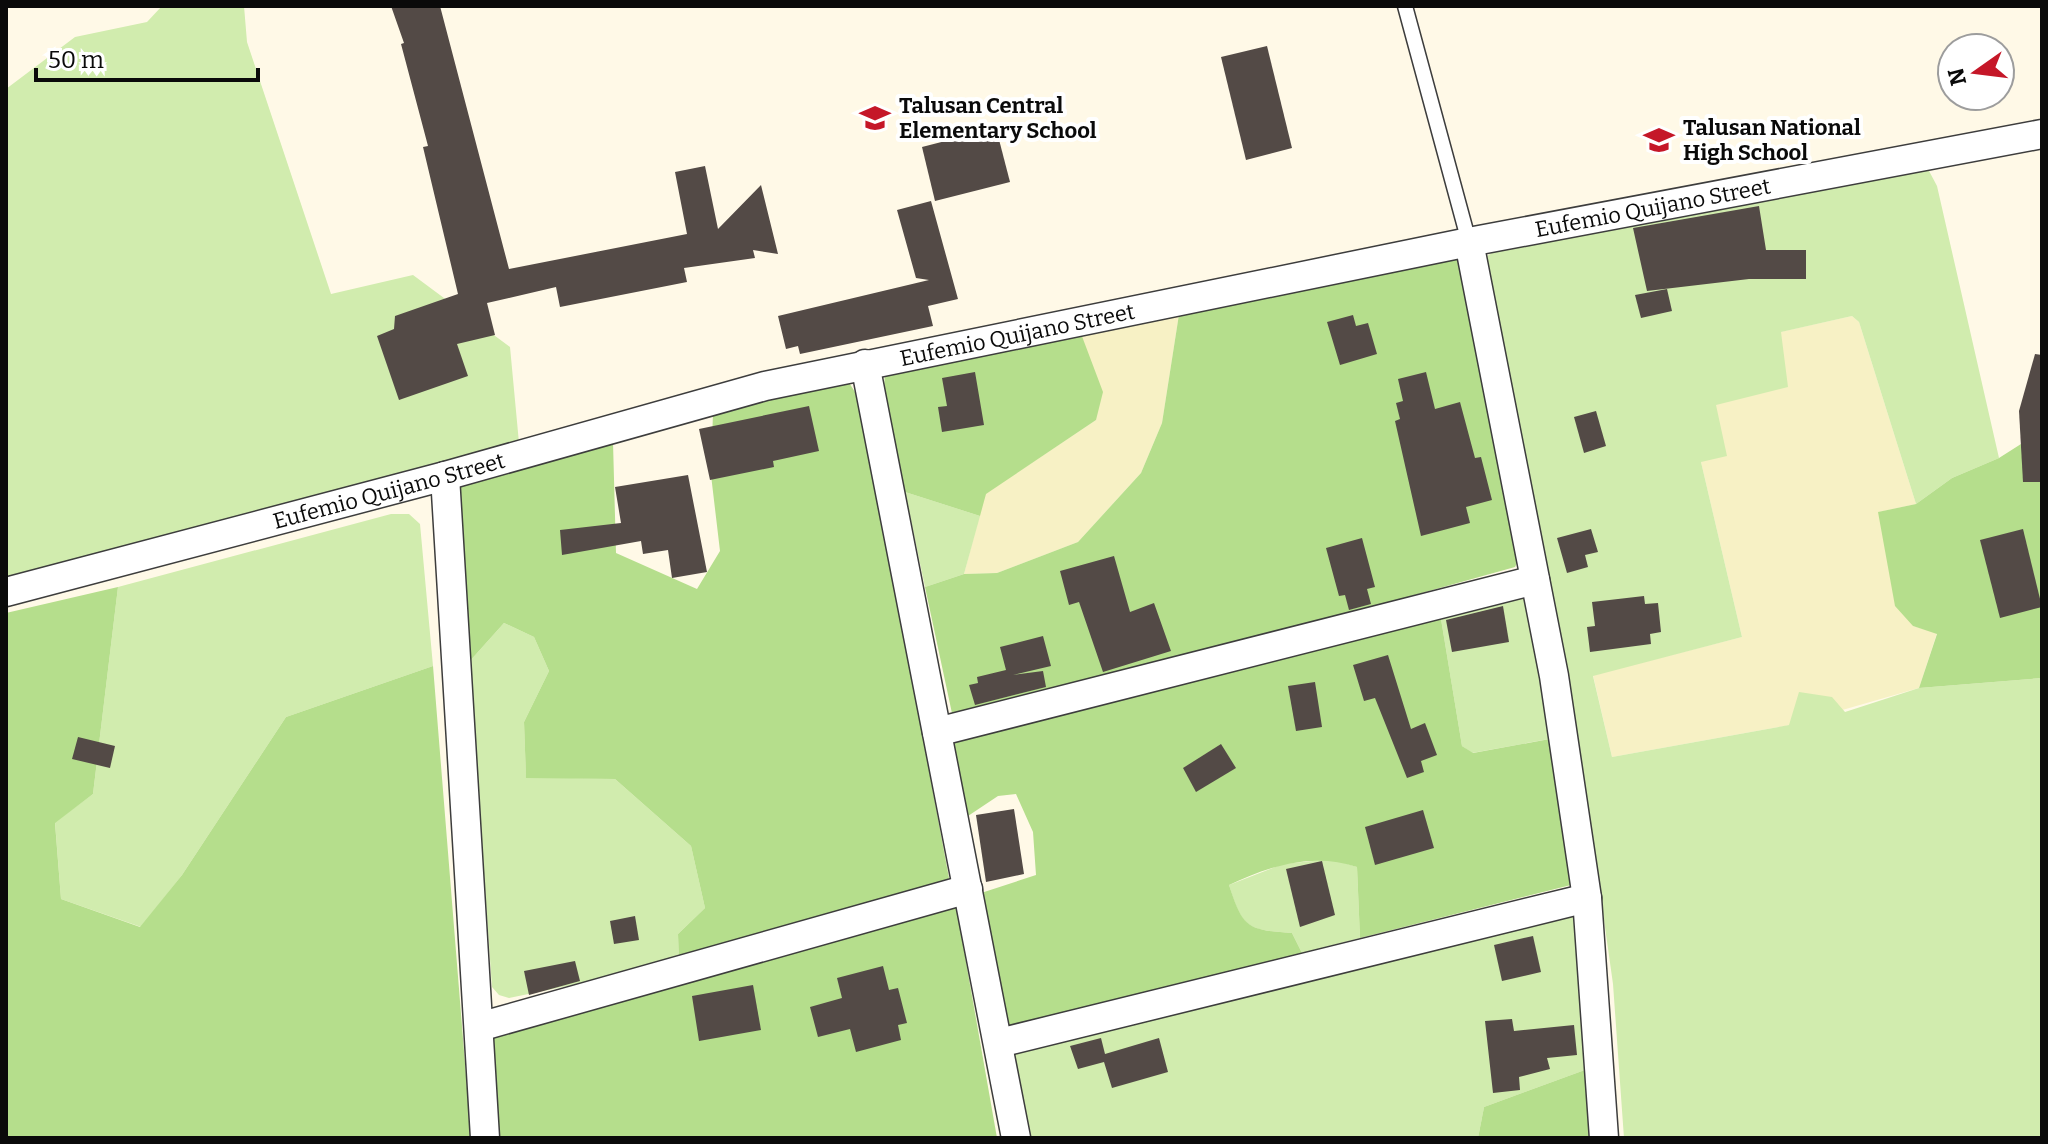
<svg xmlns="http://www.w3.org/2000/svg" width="2048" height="1144" viewBox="0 0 2048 1144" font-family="Bitter,serif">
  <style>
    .farmland { fill: #f7f1c5 }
    .green { fill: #d1ecae }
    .forest { fill: #b5de8c }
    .building { fill: #534a46 }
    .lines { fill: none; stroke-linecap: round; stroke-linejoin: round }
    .service-casing { stroke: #3d3d3d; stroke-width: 17 }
    .minor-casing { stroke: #3d3d3d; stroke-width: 31 }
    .service { stroke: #fff; stroke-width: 14 }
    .minor { stroke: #fff; stroke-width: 28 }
    .labels { text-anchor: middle; stroke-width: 8; stroke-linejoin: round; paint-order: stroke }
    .poi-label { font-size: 22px; font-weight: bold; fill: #0a0a0a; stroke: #fff; text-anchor: start }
    .street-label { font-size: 22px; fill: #0a0a0a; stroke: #fff }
  </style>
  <rect width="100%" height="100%" fill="#fff9e7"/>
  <g class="farmland">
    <polygon points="1180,308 1162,423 1141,473 1078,542 997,573 964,574 985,494 1096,420 1080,331"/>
    <polygon points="1852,316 1859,322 1916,504 1879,512 1913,626 1937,633 1919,688 1790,725 1612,757 1593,675 1742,637 1701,462 1715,405 1780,332"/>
  </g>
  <g class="green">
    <polygon points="162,6 244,6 247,42 331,294 413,275 510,347 519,443 6,577 6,89 75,37 147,22"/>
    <polygon points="1928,169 1937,186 1999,458 1952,478 1916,504 1859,322 1852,316 1781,332 1788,387 1716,405 1727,456 1701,462 1742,637 1593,676 1612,757 1789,725 1799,692 1832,697 1845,712 1919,688 2042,678 2042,1138 1624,1138 1613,984 1578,736 1487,256 1508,243"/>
    <polygon points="905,492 980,516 964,574 925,587"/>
    <polygon points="391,514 409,514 420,524 433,666 286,717 182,875 141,927 61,899 55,822 93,794 118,587"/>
    <polygon points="1530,597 1555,738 1472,753 1462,746 1440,613"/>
    <polygon points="504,623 534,637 549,671 524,722 526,777 615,779 691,846 705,908 678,934 679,963 509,998 499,995 492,987 469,662"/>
    <path d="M 1332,859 L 1357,867 L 1360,938 L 1302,953 L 1292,933 C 1247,930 1242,928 1229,885 L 1283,864 Z"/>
    <polygon points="1574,910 1593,1067 1484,1107 1478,1138 1028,1138 1010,1051"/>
  </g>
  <g class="forest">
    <polygon points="1457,250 1519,559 1515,567 958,722 953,718 925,587 964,574 997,573 1078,542 1141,473 1162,423 1180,308"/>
    <polygon points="1080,331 1103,392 1096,420 986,494 980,516 905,492 884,390 885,371"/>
    <polygon points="848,381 860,400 949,878 934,892 679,963 678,934 705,908 691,846 615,779 526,778 524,722 549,671 534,637 504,623 469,662 457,485 613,442 616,553 697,589 720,551 711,475 713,412"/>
    <polygon points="2021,444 2042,448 2042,678 1919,688 1937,634 1913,626 1895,606 1878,512 1916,504 1952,478 1999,458"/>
    <polygon points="118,587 93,794 55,823 61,899 140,927 182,875 286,717 433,666 471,1138 6,1138 6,613"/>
    <path d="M 1440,613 L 1462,746 L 1473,753 L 1555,738 L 1578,876 L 1571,885 L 1360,938 L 1357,867 C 1313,852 1269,866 1229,885 C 1243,928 1247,930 1292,933 L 1302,953 L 1008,1032 L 978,894 L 1036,875 L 1033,832 L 1016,794 L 998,796 L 962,820 L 952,747 L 960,737 Z"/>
    <polygon points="956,905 997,1138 498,1138 492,1036"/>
    <polygon points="1593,1067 1597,1138 1478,1138 1484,1107"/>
  </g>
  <g class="building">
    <polygon points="391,6 440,6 509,269 687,234 675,172 705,166 718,229 761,185 778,254 753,250 755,258 684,268 687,282 560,307 556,287 487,303 495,335 457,344 468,376 399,400 377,336 394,329 395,316 458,294 423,147 428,146 401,44 404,43"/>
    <polygon points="1267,46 1292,148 1246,160 1221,57"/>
    <polygon points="996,128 1010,182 935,201 922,147"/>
    <polygon points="931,201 958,299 928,306 933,326 800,354 798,346 786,349 778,316 929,280 916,278 897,210"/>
    <polygon points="1759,206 1766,250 1806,250 1806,279 1749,279 1647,291 1633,228"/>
    <polygon points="1667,289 1672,311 1641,318 1635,295"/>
    <polygon points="1353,315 1356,326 1368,323 1377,354 1340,365 1327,322"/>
    <polygon points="2035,354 2042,355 2042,482 2023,482 2019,411"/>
    <polygon points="975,372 984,425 942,432 938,407 947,406 942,378"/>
    <polygon points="1426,372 1435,409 1460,402 1475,458 1481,457 1492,500 1466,507 1470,523 1421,536 1395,421 1400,419 1396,403 1403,401 1398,379"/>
    <polygon points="809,406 819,451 773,461 774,467 710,480 699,429"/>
    <polygon points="1596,411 1606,446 1584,453 1574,417"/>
    <polygon points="688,475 707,572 672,578 668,550 643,554 641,541 562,555 560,530 621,523 615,487"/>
    <polygon points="1591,529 1598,552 1585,555 1588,567 1567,573 1557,538"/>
    <polygon points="2023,529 2042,607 2000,618 1980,540"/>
    <polygon points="1362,538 1375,587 1367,589 1371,604 1349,610 1345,595 1339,596 1326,548"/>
    <polygon points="1114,556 1130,612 1154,603 1171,651 1103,672 1079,602 1069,605 1060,571"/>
    <polygon points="1644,596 1645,604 1658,603 1661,632 1650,634 1651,644 1590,652 1587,627 1595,626 1592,602"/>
    <polygon points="1503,606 1509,642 1452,652 1446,620"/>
    <polygon points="1043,636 1051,666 1013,675 1043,671 1046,687 975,705 969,685 978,683 977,677 1006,670 1000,647"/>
    <polygon points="1388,655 1411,729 1425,723 1437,755 1421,761 1424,772 1407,778 1375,698 1364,701 1353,665"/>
    <polygon points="1315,682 1322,727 1296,731 1288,686"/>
    <polygon points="78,737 115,746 110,768 72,759"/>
    <polygon points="1221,744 1236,768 1196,792 1183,768"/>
    <polygon points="1014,809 1024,874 986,882 976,815"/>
    <polygon points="1423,810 1434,848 1375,865 1365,827"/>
    <polygon points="1322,861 1335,915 1300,927 1286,869"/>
    <polygon points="635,916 639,940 614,944 610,921"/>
    <polygon points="1533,936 1541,972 1502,981 1494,945"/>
    <polygon points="575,961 580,981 529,995 524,971"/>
    <polygon points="883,966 889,990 898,988 907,1023 898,1025 901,1040 856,1052 850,1029 818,1037 810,1007 842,998 837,978"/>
    <polygon points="753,985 761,1030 699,1041 692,996"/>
    <polygon points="1512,1019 1514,1031 1574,1025 1577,1055 1547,1058 1550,1069 1519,1077 1520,1090 1493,1093 1485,1021"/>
    <polygon points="1101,1038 1105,1054 1159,1038 1168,1072 1112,1088 1104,1062 1078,1069 1070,1046"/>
  </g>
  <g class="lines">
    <g class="service-casing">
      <polyline id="service" points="1405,6 1469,242"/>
    </g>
    <g class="minor-casing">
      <g id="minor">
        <polyline points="1469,242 1554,676 1587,898 1604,1138"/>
        <polyline points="865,364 1016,1138"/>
        <polyline points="445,476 485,1138"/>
        <path id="s1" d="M 6,592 L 445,476 L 765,386 L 1469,242 L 2042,134"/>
        <polyline points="937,732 1535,580"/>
        <polyline points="479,1027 968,889"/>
        <polyline points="999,1043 1587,898"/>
      </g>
    </g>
    <use href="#service" class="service"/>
    <use href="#minor" class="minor"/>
  </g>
  <defs>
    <g id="school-bare" transform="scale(2.4)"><path d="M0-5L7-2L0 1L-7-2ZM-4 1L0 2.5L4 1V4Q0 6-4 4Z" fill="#c51728" stroke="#fff" stroke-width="2.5" paint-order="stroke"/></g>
  </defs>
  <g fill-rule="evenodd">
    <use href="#school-bare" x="875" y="118"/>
    <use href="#school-bare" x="1659" y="140"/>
  </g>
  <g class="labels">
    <g class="poi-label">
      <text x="899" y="113">Talusan Central<tspan x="899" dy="25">Elementary School</tspan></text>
      <text x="1683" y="135">Talusan National<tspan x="1683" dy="25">High School</tspan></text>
    </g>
    <g class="street-label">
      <text dy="8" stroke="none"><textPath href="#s1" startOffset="1692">Eufemio Quijano Street</textPath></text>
      <text dy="8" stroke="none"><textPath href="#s1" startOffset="1044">Eufemio Quijano Street</textPath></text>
      <text dy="8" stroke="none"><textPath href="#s1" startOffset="396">Eufemio Quijano Street</textPath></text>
    </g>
  </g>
  <rect width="2048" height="1144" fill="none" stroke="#0a0a0a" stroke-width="16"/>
  <g transform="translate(1976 72) rotate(256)"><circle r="38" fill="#ffffff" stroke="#9d9d9d" stroke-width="2"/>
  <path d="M0-6L14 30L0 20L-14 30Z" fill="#c51728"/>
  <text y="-12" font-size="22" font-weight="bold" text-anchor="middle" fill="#0a0a0a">N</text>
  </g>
  <path d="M36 68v12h222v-12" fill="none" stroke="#0a0a0a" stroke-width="4"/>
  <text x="48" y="68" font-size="24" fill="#0a0a0a" stroke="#ffffff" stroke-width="6" paint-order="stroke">50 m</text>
</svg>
